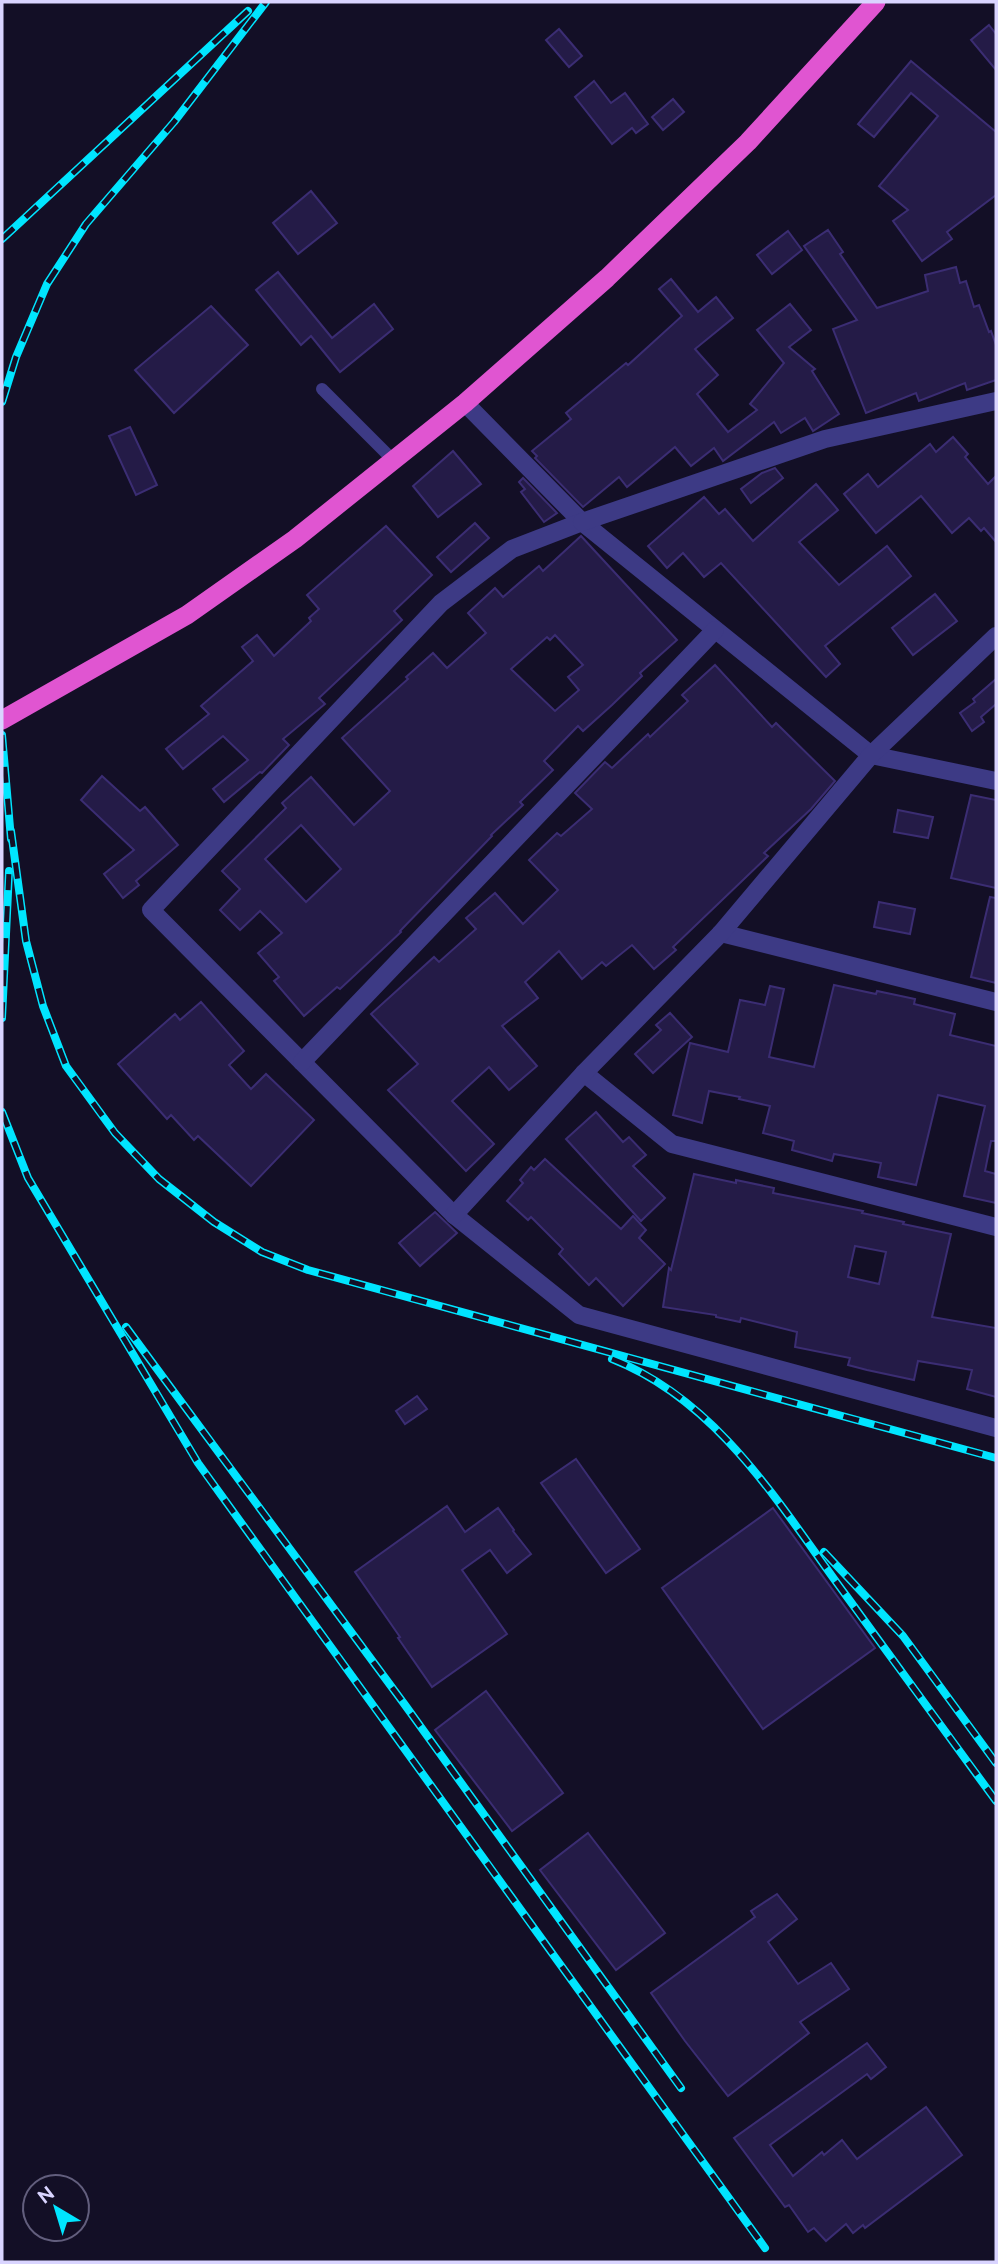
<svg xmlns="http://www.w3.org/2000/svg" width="998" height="2264" viewBox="0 0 998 2264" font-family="Raleway,sans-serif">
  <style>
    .building { fill: #241b47; stroke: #3b2d73; stroke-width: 2; fill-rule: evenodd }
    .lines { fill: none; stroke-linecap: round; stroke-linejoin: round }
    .service { stroke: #3d3a85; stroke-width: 12 }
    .minor { stroke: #3d3a85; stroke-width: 18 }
    .tertiary { stroke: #3d3a85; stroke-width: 18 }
    .trunk { stroke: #e055d1; stroke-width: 19 }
    .rail-casing { stroke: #00e5ff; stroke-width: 8 }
    .rail { stroke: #130f26; stroke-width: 5; stroke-dasharray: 16; stroke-linecap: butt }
  </style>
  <rect width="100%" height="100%" fill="#130f26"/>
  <g class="building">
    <polygon points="989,25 996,34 996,70 971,40"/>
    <polygon points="559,29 582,56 569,67 546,40"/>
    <polygon points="911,61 996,132 996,195 947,232 952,239 922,261 893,221 908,210 879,186 938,116 911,93 874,137 858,124"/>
    <polygon points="594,81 611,103 625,93 648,124 636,133 632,128 612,144 575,97"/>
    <polygon points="673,99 684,112 663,130 652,117"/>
    <polygon points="311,191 337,223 298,254 273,223"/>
    <polygon points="828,230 843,252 840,254 877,308 928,291 925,275 956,267 960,283 966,281 974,307 979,305 989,332 991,331 996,345 996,380 967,390 965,383 919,401 916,393 866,413 833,329 857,320 804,246"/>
    <polygon points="788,231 802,250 772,274 757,255"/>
    <polygon points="278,272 332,338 374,304 393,329 340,372 311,336 301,345 256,290"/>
    <polygon points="671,279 698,312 716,297 733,318 695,349 718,375 697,394 728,432 757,410 750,404 784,363 757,330 790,304 811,330 789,347 815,369 812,371 839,414 813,431 805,418 781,433 774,422 723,461 714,448 691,466 675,447 627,487 619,477 583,507 535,458 537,456 532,451 571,419 566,413 626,363 628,365 682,316 659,289"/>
    <polygon points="211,306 248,345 174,413 135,370"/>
    <polygon points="130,427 157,485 136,495 109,436"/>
    <polygon points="953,437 968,454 965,457 988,484 996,476 996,542 984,528 981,531 969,518 952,533 921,496 876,533 844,494 868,474 878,487 930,444 936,452"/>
    <polygon points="453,451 481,484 438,517 413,486"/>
    <polygon points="775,468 783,478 751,503 741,489 762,473"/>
    <polygon points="523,478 557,513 544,522 521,492 525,489 519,482"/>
    <polygon points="816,484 838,510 799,542 839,585 887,546 911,576 825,646 840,664 826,677 721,563 704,577 683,553 667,568 648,546 704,497 719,514 725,509 753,541"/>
    <polygon points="475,523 489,538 451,572 437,557"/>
    <polygon points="386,526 432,575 394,611 402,620 319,698 325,704 283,739 289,745 262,773 260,772 224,802 213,789 248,760 223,736 183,769 166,749 209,714 201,706 253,661 242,647 257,635 274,656 311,621 309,618 319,609 307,595"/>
    <path d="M 581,536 L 677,640 L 640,673 L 642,676 L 612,705 L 583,731 L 578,726 L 544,761 L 553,770 L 520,802 L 523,805 L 491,835 L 492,836 L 400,931 L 401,932 L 340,989 L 337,987 L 304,1016 L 274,981 L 279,977 L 258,953 L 282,933 L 260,911 L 240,930 L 220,910 L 240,889 L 222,871 L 286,808 L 282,803 L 311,777 L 354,825 L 390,791 L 342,738 L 408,679 L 406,677 L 433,653 L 447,668 L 486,633 L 468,613 L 495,588 L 503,597 L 539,566 L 543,571 ZM 555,635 L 583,665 L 568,677 L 579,690 L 555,711 L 511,669 L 547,637 L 550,640 ZM 301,825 L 341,869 L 306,902 L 265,859 Z"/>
    <polygon points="935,594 957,621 913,655 892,628"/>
    <polygon points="715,665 772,727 776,723 835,781 811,809 764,853 768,856 673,947 676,950 654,969 632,945 606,966 602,962 582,979 559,951 525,982 538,998 502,1026 537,1066 509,1090 489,1067 452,1101 494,1144 466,1171 388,1090 418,1064 371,1014 434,957 439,962 476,929 466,918 495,893 523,924 558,890 529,860 557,833 561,836 592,809 575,793 605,762 612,768 648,734 650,737 688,701 682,695"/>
    <polygon points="996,679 996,704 981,717 984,722 972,731 960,713 975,702 973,699"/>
    <polygon points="102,776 140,811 145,807 178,845 136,881 139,885 123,898 104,874 134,850 81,800"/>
    <polygon points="971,795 996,800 996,888 951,878"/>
    <polygon points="898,810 933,817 928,838 894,832"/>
    <polygon points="990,897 996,898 996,983 971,977"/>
    <polygon points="879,902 915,909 910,934 874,927"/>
    <polygon points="834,985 876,994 877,991 915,999 914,1004 955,1014 950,1035 996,1046 996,1141 991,1141 985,1171 996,1174 996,1203 964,1196 985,1106 938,1095 916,1185 878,1177 881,1163 834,1154 832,1161 792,1150 794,1141 763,1133 770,1106 739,1099 740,1097 709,1091 702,1123 673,1115 690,1043 728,1052 740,1000 765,1005 770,986 784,989 769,1057 814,1067"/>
    <polygon points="201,1002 244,1051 229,1065 251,1089 266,1074 314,1120 251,1186 198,1136 194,1140 171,1115 167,1119 118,1064 175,1014 180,1020"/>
    <polygon points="670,1013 692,1037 653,1073 635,1054 661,1030 656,1025"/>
    <polygon points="596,1112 623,1142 629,1137 646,1155 633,1166 665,1198 641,1221 566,1139"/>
    <polygon points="545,1159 621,1229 633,1216 646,1230 639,1238 665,1264 623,1306 596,1278 589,1285 559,1254 563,1249 531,1217 528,1220 507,1201 523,1183 520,1180 531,1167 534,1170"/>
    <path d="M 694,1174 L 736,1183 L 736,1180 L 774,1188 L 773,1193 L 863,1211 L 862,1213 L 904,1222 L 903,1224 L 951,1234 L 932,1317 L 996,1328 L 996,1397 L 967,1389 L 972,1370 L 918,1361 L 914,1380 L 867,1370 L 848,1365 L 850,1358 L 795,1347 L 797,1332 L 741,1318 L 740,1322 L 716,1317 L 716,1315 L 663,1307 L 669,1268 L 671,1270 ZM 855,1246 L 886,1252 L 879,1284 L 848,1277 Z"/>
    <polygon points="435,1212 457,1233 420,1266 399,1243"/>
    <polygon points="417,1396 427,1409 405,1424 396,1411"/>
    <polygon points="576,1459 640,1549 606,1573 541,1483"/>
    <polygon points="447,1506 465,1532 498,1508 514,1530 513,1531 531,1554 507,1573 490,1550 462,1570 507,1634 432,1687 398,1638 400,1637 355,1572"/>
    <polygon points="773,1508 875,1648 763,1729 662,1588"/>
    <polygon points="486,1691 563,1793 512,1831 435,1730"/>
    <polygon points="588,1833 665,1933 616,1970 540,1870"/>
    <polygon points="777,1894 797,1919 768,1942 798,1984 831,1963 849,1989 800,2022 809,2033 728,2096 685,2041 651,1993 755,1917 751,1911"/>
    <polygon points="867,2043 886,2067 871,2079 867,2074 770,2145 793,2176 822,2152 824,2155 842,2140 857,2159 926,2107 962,2155 865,2228 863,2225 853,2233 846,2224 826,2241 814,2228 808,2232 789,2205 785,2207 734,2138"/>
  </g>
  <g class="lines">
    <polyline class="service" points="322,389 393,460"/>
    <g class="minor">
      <polyline points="465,403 582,522 871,755 996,781"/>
      <polyline points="582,522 512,549 441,603 151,910 454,1215 579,1315 996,1428"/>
      <polyline points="721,933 996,1002"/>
      <polyline points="302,1062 715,630"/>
      <polyline points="584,1073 672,1144 996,1227"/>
      <polyline points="454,1215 584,1073 721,933 871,755 996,636"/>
    </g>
    <polyline class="tertiary" points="582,522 825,439 996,401"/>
    <polyline class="trunk" points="2,720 187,615 295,539 465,403 607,278 748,142 876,2"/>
    <g class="rail-casing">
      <g id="rail">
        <polyline points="2,239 248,11"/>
        <polyline points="2,402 16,357 47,284 86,224 174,122 266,2"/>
        <polyline points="2,735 11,839"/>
        <polyline points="11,831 26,941 43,1006 66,1066 115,1133 159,1179 214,1222 262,1252 308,1270 996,1458"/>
        <polyline points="2,1018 9,871"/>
        <polyline points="2,1112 28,1178 198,1463 765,2248"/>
        <polyline points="126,1327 405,1705 681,2088"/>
        <path d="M 612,1359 C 719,1401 780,1506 845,1594 C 895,1663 946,1732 996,1801"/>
        <polyline points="824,1552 903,1636 996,1763"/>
      </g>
    </g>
    <use href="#rail" class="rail"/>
  </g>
  <rect width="998" height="2264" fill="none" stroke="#d9d4ff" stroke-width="7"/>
  <g transform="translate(56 2208) rotate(322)"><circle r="33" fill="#130f26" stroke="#625e7d" stroke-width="2"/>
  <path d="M0-5L12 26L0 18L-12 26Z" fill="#00e5ff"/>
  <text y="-10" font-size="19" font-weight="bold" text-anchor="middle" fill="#d9d4ff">N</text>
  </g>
</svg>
